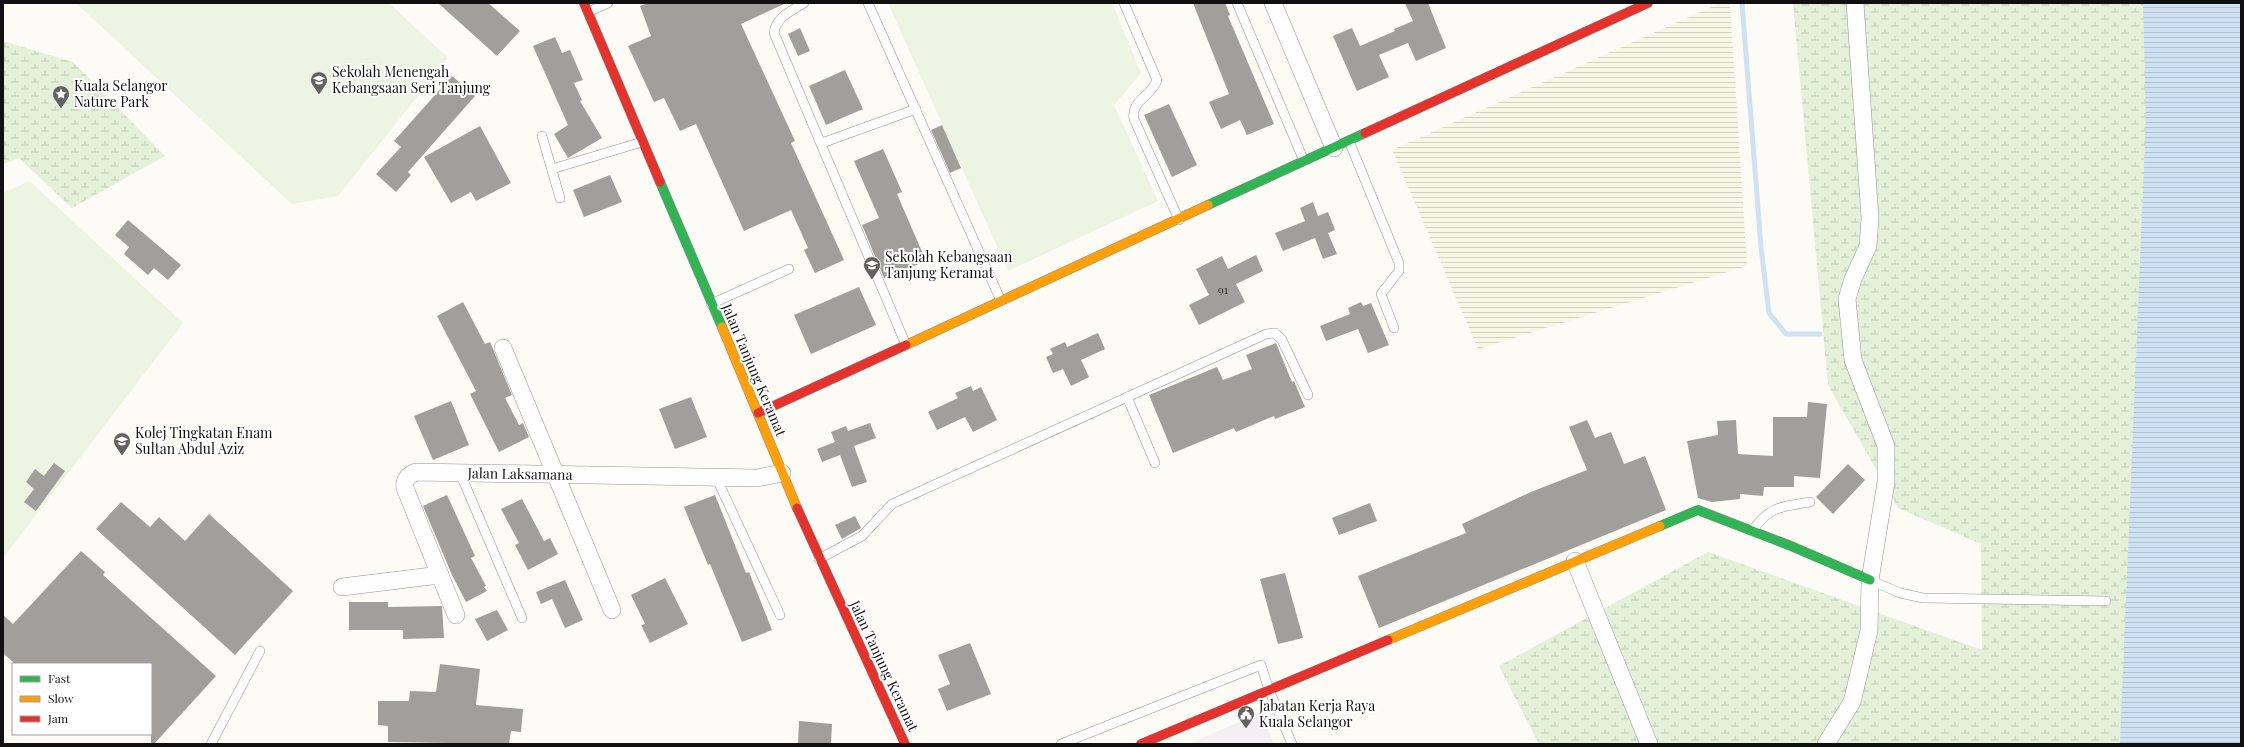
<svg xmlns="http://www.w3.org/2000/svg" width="2244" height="747" viewBox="0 0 2244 747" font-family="'Playfair Display',serif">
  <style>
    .industrial { fill: #f4eff2 }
    .farmland { fill: url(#farmland-rules) }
    .wetland { fill: url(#wetland-marsh) }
    .pitch { fill: #edf4e1 }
    .water { fill: url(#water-rules) }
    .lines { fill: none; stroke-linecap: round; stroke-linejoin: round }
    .stream { stroke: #cfe2f3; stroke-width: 5 }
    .building { fill: #a09f9b }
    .lane-casing { stroke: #969694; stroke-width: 10 }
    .street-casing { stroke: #969694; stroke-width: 18 }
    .fast-casing { stroke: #8d8c8a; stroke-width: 10 }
    .slow-casing { stroke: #8d8c8a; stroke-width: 10 }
    .jam-casing { stroke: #8d8c8a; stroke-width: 10 }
    .lane { stroke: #fffefe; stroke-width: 9 }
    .street { stroke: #fffefe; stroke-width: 17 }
    .fast { stroke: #30b455; stroke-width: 9 }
    .slow { stroke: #ff9f0a; stroke-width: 9 }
    .jam { stroke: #e5322d; stroke-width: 9 }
    .labels { text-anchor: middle; stroke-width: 4; stroke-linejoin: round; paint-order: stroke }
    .number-label { font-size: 12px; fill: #343433 }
    .poi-label { font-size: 14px; fill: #101010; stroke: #fff; text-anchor: start }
    .street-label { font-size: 14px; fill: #101010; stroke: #fff }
  </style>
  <defs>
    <pattern id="farmland-rules" width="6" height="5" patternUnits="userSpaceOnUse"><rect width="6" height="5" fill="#f6f7e4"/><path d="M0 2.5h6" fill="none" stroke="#d2d3c3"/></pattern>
    <pattern id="wetland-marsh" width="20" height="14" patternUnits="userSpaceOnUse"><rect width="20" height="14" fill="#e4f0d8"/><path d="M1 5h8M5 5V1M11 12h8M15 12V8" fill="none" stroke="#c3cdb8"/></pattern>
    <pattern id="water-rules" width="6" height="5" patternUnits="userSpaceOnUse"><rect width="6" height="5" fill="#cfe2f3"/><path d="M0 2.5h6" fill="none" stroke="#b1c1cf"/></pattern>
  </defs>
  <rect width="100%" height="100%" fill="#fcfbf6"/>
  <polygon class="industrial" points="1260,713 1274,744 1189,744"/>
  <polygon class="farmland" points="1720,3 1730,3 1747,266 1478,349 1392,150"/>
  <g class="wetland">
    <polygon points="1793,3 2155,3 2151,744 1539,744 1499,666 1708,552 1982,650 1981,544 1898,508 1828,385"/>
    <polygon points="3,41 73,62 165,156 72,208 19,158 3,164"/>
  </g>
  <g class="pitch">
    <polygon points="76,3 389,3 448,58 338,196 292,204"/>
    <polygon points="888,3 1112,3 1141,73 1114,105 1158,201 1008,271"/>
    <polygon points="29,181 183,323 3,558 3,193"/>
  </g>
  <polygon class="water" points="2143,3 2241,3 2241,744 2120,744 2146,117"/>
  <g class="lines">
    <polyline class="stream" points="1742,3 1761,247 1769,313 1786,334 1820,334"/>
  </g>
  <g class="building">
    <polygon points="438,3 488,3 520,31 497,56"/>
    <polygon points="648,3 786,3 741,24 795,141 791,143 844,260 815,273 804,250 808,248 791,210 744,231 696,124 680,131 664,98 654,102 628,46 651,36 640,6"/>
    <polygon points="1193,3 1225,3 1230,15 1228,16 1274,124 1247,135 1240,120 1221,129 1209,102 1229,94"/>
    <polygon points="1405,3 1428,3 1446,48 1416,61 1408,43 1379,55 1389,77 1357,91 1333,36 1352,28 1360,46 1395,31 1394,29 1413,21"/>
    <polygon points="800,28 810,51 798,56 788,34"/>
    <polygon points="555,37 562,53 570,50 583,80 574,83 582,100 580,101 602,138 568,158 554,134 568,125 533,46"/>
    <polygon points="845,70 863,109 826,125 809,86"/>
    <polygon points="452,76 475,96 408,172 411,175 396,192 376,174 401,147 394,141"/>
    <polygon points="1169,104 1197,165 1172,177 1144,115"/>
    <polygon points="942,125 961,168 950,173 931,130"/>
    <polygon points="480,126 511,183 476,201 471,192 451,203 424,157"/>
    <polygon points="883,149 902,192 897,194 926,261 884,278 862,225 879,218 854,161"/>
    <polygon points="610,175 622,202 584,217 573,190"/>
    <polygon points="1313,202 1318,216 1328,212 1335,230 1328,233 1337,254 1323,259 1315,238 1283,251 1275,233 1305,221 1300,208"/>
    <polygon points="128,220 181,265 168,280 154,268 148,275 124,254 129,247 115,235"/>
    <polygon points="1256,255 1263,271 1236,284 1245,302 1199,325 1189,305 1209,295 1196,269 1222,256 1228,269"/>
    <polygon points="859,287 876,325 811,354 794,315"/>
    <polygon points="463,302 485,344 490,342 493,349 512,395 505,398 519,425 523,423 529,437 499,452 470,394 476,391 437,316"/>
    <polygon points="1361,302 1363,306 1371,303 1389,345 1368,353 1358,329 1326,341 1320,326 1350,314 1348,308"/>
    <polygon points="1098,333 1105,349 1081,360 1089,377 1071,386 1063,369 1053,373 1046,357 1053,354 1050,349 1065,342 1067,347"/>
    <polygon points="1276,343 1292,382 1294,381 1305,407 1275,419 1274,416 1236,432 1234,428 1173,453 1149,395 1217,367 1223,380 1252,369 1246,355"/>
    <polygon points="971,386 973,391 981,387 997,420 973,432 965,417 937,430 928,412 958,398 955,393"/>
    <polygon points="691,397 707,437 675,449 659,409"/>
    <polygon points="451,401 469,445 433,460 414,416"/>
    <polygon points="1808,402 1827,404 1820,478 1794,476 1794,487 1764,487 1763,496 1740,494 1740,499 1712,502 1698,498 1687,441 1718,435 1717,421 1736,420 1738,454 1773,456 1773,417 1807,417"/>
    <polygon points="1587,420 1595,438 1611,432 1624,464 1645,456 1666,510 1379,628 1358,576 1466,533 1462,524 1531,492 1587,470 1569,427"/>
    <polygon points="870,423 876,438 854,446 867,482 852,487 840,455 822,462 817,449 835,442 831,432 846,426 848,431"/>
    <polygon points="54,463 65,471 36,511 24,502 34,489 26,482 35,469 44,476"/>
    <polygon points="1848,464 1865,480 1833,514 1816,497"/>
    <polygon points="447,495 475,556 471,558 486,586 484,587 487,591 466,602 452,575 423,506"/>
    <polygon points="715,495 746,573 749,572 772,630 742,642 710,564 708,565 684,507"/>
    <polygon points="522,499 544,541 550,538 558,554 528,570 515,545 519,543 501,509"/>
    <polygon points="121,502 150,527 159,517 185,541 209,514 293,591 235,655 96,529"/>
    <polygon points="1370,503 1377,521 1339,535 1332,518"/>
    <polygon points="855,516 861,528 842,539 835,525"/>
    <polygon points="81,551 105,572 103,575 216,676 154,744 151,744 151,664 15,664 3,653 3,615 13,624"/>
    <polygon points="1285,573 1303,638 1278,644 1260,579"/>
    <polygon points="665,578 688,624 650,643 641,625 645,624 631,595"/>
    <polygon points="565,580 583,620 565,628 552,599 541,604 536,592"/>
    <polygon points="349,602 388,602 388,607 442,606 444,638 403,639 403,630 349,630"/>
    <polygon points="497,610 508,630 487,641 475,619"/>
    <polygon points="970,643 991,694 947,711 938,689 950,684 938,655"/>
    <polygon points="440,664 480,669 476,705 523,709 521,732 511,731 509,744 388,742 388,726 378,725 378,701 409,701 410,691 436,692"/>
    <polygon points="799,721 832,724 831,744 798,744"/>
  </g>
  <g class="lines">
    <g class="lane-casing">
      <g id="lane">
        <path d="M 804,3 C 791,11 776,17 774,33 L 906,345"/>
        <polyline points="868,3 1001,301"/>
        <path d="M 1124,3 L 1157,80 C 1153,95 1130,101 1134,119 L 1179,220"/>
        <polyline points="1237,3 1304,161"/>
        <polyline points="588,12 608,3"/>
        <polyline points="542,136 560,198"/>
        <polyline points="1349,141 1399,263 1399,271 1381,294 1394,328"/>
        <polyline points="822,143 916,109"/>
        <polyline points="552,169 642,142"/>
        <polyline points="711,304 789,269"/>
        <polyline points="1127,397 1155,463"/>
        <polyline points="460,473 522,618"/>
        <polyline points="716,477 780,615"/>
        <path d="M 1752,531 C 1771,505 1781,507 1810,502"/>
        <polyline points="819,559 862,536 892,504 1266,334 1275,333 1282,340 1308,395"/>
        <polyline points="1870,580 1900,593 1923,598 2106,601"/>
        <polyline points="211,744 260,651"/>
        <polyline points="1061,744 1261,665 1269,690 1292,744"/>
      </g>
    </g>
    <g class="street-casing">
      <g id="street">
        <polyline points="1273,3 1334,148"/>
        <polyline points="503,348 612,610"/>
        <polyline points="1575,561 1649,744"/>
        <polyline points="342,587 440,575"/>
        <path d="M 456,615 L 405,488 C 404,480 408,475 416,472 L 757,478 L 782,473"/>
        <polyline points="1826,744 1852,702 1869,631 1870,580 1886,482 1886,446 1853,360 1847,299 1853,279 1868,246 1870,218 1855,3"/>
      </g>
    </g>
    <g class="fast-casing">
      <g id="fast">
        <polyline points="660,182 722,327"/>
        <polyline points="1208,205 1365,133"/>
        <polyline points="1660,526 1698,510 1791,546 1870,580"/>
      </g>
    </g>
    <g class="slow-casing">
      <g id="slow">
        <polyline points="722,327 797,508"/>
        <polyline points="906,345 1208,205"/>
        <polyline points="1388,640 1660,526"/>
      </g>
    </g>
    <g class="jam-casing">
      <g id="jam">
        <polyline points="584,3 660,182"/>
        <polyline points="1365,133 1648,3"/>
        <polyline points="758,413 906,345"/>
        <polyline points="797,508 905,744"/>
        <polyline points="1141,744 1388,640"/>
      </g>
    </g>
    <use href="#lane" class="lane"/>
    <use href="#street" class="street"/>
    <use href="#fast" class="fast"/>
    <use href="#slow" class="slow"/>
    <use href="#jam" class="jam"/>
  </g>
  <defs>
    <g id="school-pin" transform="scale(0.9)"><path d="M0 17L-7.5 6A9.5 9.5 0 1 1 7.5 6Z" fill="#636260" stroke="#fff"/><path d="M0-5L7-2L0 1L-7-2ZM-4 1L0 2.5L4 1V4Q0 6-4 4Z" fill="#fff"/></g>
    <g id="sight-pin" transform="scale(0.9)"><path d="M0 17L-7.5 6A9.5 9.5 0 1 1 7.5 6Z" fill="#636260" stroke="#fff"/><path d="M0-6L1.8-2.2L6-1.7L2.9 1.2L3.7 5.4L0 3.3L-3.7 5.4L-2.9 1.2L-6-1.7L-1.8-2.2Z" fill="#fff"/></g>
    <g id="civic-pin" transform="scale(0.9)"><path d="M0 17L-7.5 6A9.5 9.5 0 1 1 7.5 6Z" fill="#636260" stroke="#fff"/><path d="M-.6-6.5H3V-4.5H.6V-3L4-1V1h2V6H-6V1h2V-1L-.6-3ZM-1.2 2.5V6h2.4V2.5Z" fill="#fff"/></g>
  </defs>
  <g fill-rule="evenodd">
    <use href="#school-pin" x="319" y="80"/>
    <use href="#sight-pin" x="61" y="94"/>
    <use href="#school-pin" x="872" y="265"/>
    <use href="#school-pin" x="122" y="441"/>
    <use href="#civic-pin" x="1246" y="714"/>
  </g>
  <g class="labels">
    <g class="number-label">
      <text x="1223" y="294">91</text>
    </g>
    <g class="poi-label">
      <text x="332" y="77">Sekolah Menengah<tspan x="332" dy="16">Kebangsaan Seri Tanjung</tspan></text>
      <text x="74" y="91">Kuala Selangor<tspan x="74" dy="16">Nature Park</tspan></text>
      <text x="885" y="262">Sekolah Kebangsaan<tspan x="885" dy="16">Tanjung Keramat</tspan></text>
      <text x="135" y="438">Kolej Tingkatan Enam<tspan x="135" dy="16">Sultan Abdul Aziz</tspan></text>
      <text x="1259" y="711">Jabatan Kerja Raya<tspan x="1259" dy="16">Kuala Selangor</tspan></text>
    </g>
    <g class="street-label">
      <text transform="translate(754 370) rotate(67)" y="5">Jalan Tanjung Keramat</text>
      <text transform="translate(520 474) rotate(1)" y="5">Jalan Laksamana</text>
      <text transform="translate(884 666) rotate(65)" y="5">Jalan Tanjung Keramat</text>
    </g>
  </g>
  <rect width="2244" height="747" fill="none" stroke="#101010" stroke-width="8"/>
  <rect x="12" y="663" width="140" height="72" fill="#ffffff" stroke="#9f9f9f"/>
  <rect x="20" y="676" width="20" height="6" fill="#30b455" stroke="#9f9f9f"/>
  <text x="48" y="683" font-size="12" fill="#101010">Fast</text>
  <rect x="20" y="696" width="20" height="6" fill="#ff9f0a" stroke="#9f9f9f"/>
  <text x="48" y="703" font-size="12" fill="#101010">Slow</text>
  <rect x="20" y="716" width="20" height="6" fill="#e5322d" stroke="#9f9f9f"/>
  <text x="48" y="723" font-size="12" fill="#101010">Jam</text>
</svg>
